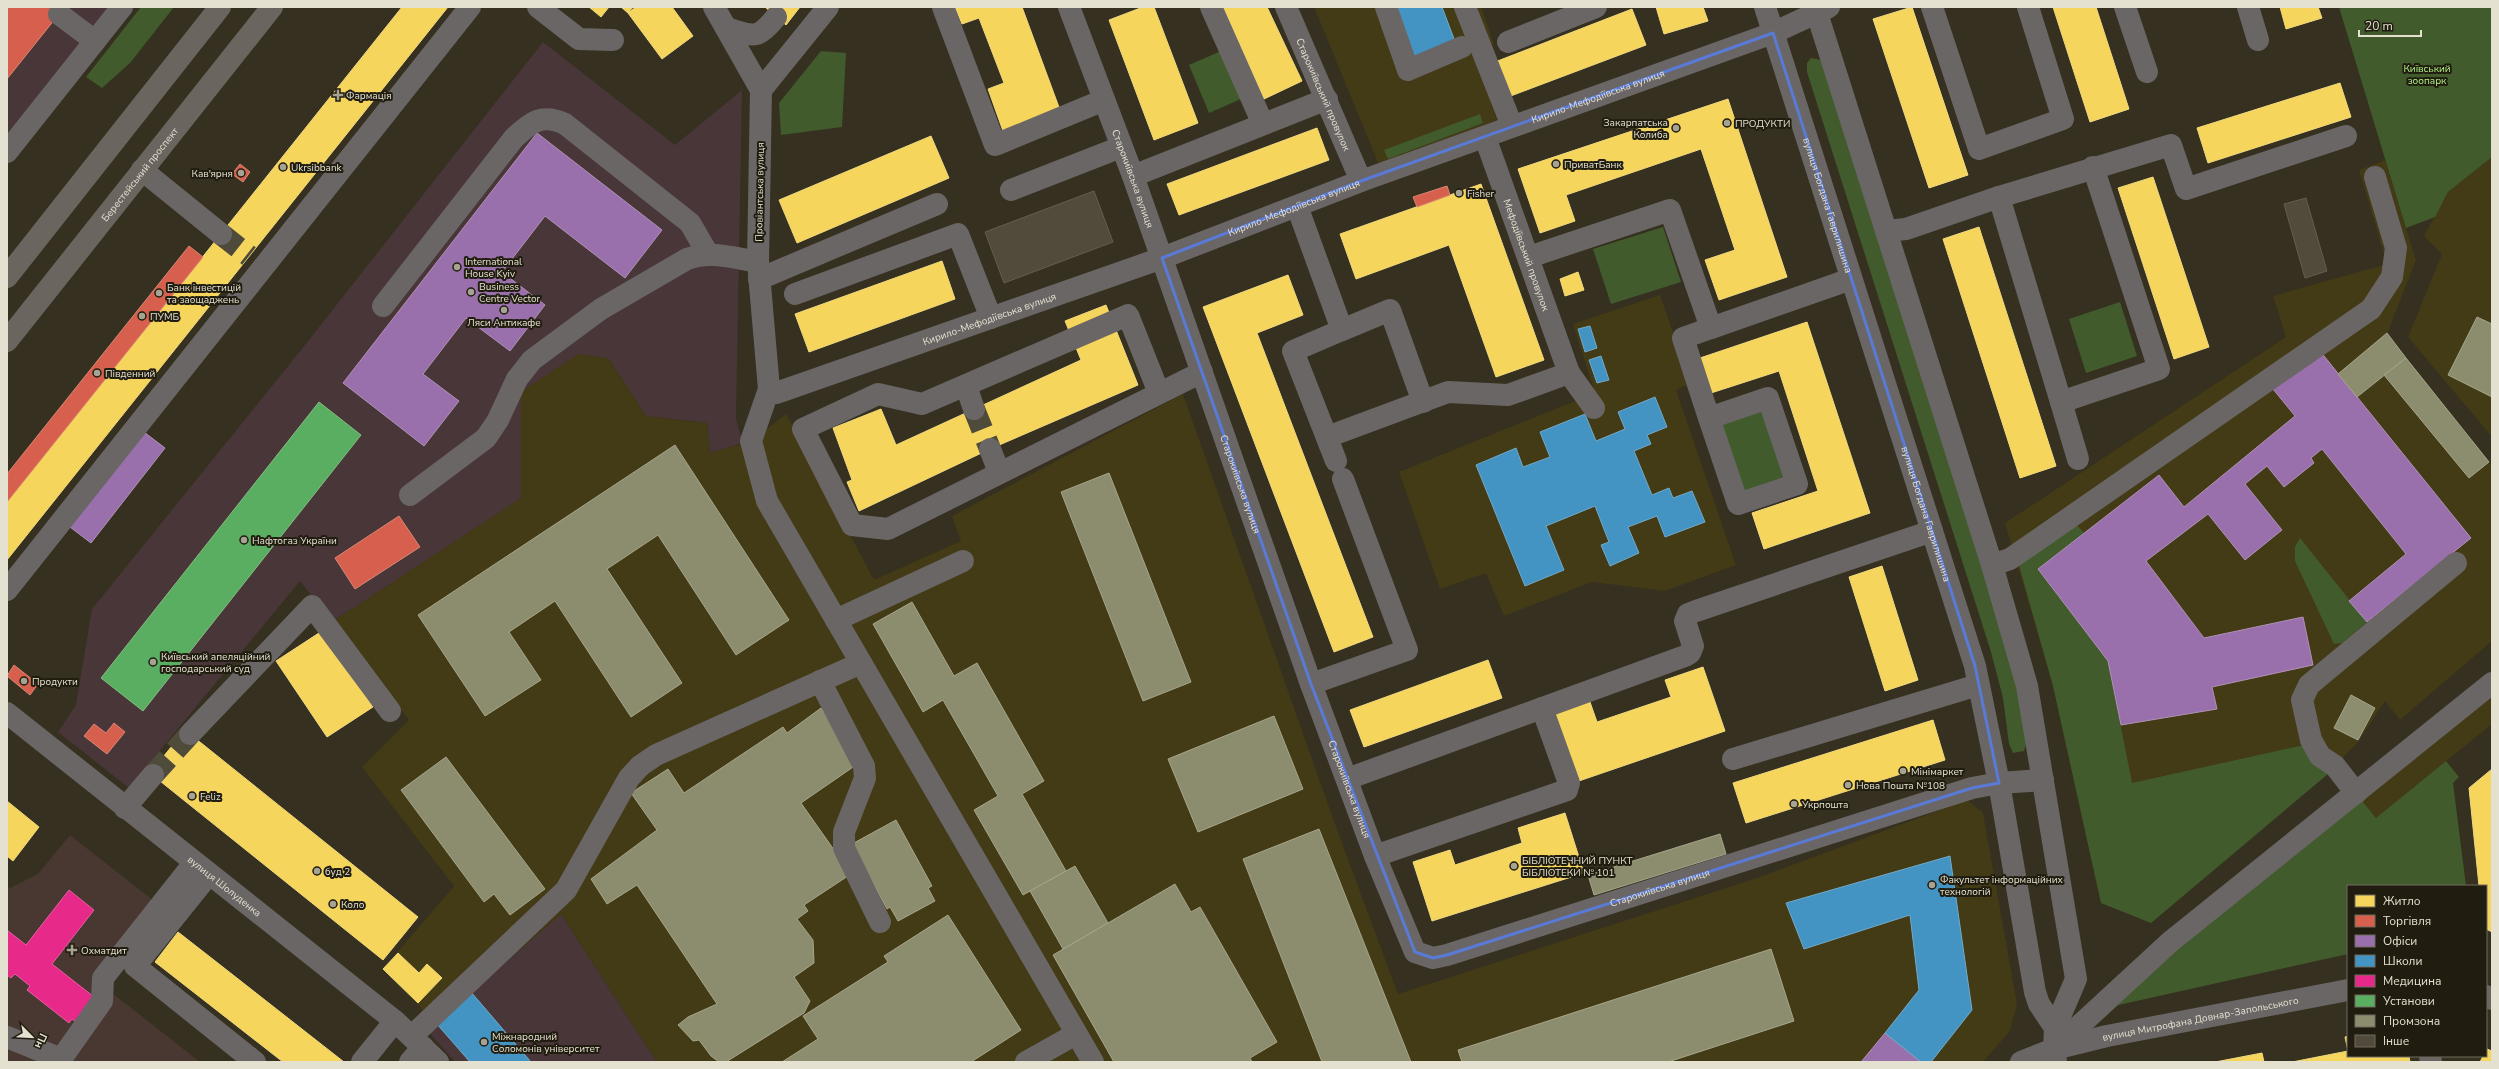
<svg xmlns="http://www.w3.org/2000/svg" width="2499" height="1069" viewBox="0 0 2499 1069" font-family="'Nunito Sans',sans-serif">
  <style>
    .commercial { fill: #483638 }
    .built { fill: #433a16 }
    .medical { fill: #493731 }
    .green { fill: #415b2d }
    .homes { fill: #f6d55c; stroke: #f1d97f }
    .shops { fill: #d6604d; stroke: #da8774 }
    .offices { fill: #9970ab; stroke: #b092b6 }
    .schools { fill: #4393c3; stroke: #74aac7 }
    .health { fill: #e7298a; stroke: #e6609f }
    .public { fill: #5aae61; stroke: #84bd82 }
    .industry { fill: #8c8c6e; stroke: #a7a68b }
    .building { fill: #524a3a; stroke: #655e51 }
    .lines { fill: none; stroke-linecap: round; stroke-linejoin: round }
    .minor-tunnel { stroke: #4f4b3a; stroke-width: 22; stroke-dasharray: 22 11; stroke-linecap: butt }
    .minor { stroke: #6b6666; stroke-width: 22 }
    .major { stroke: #6b6560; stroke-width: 22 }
    .marked { fill: none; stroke: #597ad6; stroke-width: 3; stroke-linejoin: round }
    .poi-dot { fill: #a7a392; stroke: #201d10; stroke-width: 1.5 }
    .labels { text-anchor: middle; stroke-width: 4; stroke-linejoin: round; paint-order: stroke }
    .park-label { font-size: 10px; fill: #aff184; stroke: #201d10 }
    .street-label { font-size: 10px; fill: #e5e1d0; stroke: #201d10 }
    .poi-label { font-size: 10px; fill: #e5e1d0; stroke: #201d10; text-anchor: start }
  </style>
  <rect width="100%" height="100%" fill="#35301f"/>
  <g class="commercial">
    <polygon points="7,7 117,7 7,147"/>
    <polygon points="543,42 675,145 742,90 736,419 743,443 710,453 707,423 646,416 608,358 521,392 522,498 332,622 300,581 129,788 58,732 76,705 92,609 301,350"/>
    <polygon points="561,914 657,1062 455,1062 427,1030"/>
  </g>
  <g class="built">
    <polygon points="1314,7 1481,7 1494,44 1473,53 1497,120 1379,165"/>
    <polygon points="2492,157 2492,437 2408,337 2442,254 2424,236 2448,192"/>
    <polygon points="2385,160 2416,260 2387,334 2492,466 2492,641 2400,720 2385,701 2358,742 2335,766 2151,923 2101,903 2053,686 2005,523 2286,337 2273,296 2387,264 2359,170"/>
    <polygon points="1660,295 1691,383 1676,390 1736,565 1665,591 1592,582 1504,616 1486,573 1440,589 1399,472 1595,393 1573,324"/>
    <polygon points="578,354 608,358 646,416 707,423 710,453 751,441 786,414 874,580 961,541 952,516 1183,394 1335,824 1398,994 1757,878 1967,800 1983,813 2017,1004 2010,1031 1983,1062 1919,1062 1885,1033 1861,1062 657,1062 561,914 436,1023 383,969 454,886 362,767 409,720 332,622 521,498 521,392"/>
    <polygon points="2492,690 2492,724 2376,818 2359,797"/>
  </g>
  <polygon class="medical" points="70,835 168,912 107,989 200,1062 7,1062 7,886 10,888 38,874"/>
  <g class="green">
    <polygon points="141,7 174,7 130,63 102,88 86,77"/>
    <polygon points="2339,7 2492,7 2492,157 2448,192 2435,217 2406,228"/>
    <polygon points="821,51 846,53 842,127 781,135 779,103"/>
    <polygon points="1221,51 1241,99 1209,113 1189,65"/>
    <polygon points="1811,58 1821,60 2008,638 2029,735 2024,751 2013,753 2009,744 2003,698 1991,652 1807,72 1807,63"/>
    <polygon points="1480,114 1483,123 1388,159 1384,150"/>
    <polygon points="1663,227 1681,282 1611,304 1593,249"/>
    <polygon points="2120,302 2137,356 2086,373 2069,319"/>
    <polygon points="1762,408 1786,476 1744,491 1720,423"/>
    <polygon points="2077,525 2084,533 2038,569 2108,661 2132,783 2304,745 2328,774 2151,923 2101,903 2053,686 2019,565"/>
    <polygon points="2300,538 2367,622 2342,643 2334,644 2295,561 2295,547"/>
    <polygon points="2446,761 2459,777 2453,783 2466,886 2348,886 2348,954 2114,1006 2115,996 2359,797 2376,818"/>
  </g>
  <g class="homes">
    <polygon points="402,7 448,7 7,560 7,502"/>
    <polygon points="589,7 609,7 601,17"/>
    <polygon points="621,7 633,7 628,13"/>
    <polygon points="636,7 672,7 693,36 662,59 628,13"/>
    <polygon points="765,7 800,7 786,25"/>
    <polygon points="955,7 1022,7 1060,110 1003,131 988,89 1004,83 979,18 962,24"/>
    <polygon points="1143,7 1154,7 1198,123 1154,140 1109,20"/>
    <polygon points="1223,7 1267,7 1302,81 1264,99"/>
    <polygon points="1656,7 1703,7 1708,21 1664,34"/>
    <polygon points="1912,7 1968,175 1929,188 1873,19"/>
    <polygon points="2053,7 2096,7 2129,109 2090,122"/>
    <polygon points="2280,7 2318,7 2322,18 2286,29"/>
    <polygon points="1632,9 1646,45 1508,97 1495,62"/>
    <polygon points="2340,83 2351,117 2208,163 2197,128"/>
    <polygon points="1728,99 1787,277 1719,300 1705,260 1735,250 1701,149 1566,195 1575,221 1540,233 1518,169"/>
    <polygon points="1317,128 1329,160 1179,215 1167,184"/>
    <polygon points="931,136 949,178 797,243 779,200"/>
    <polygon points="2153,177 2209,347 2174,359 2118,188"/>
    <polygon points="1481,184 1544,360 1496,377 1449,245 1356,279 1340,234"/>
    <polygon points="1979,227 2056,466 2020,478 1943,239"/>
    <polygon points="942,261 955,299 809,352 795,314"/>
    <polygon points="1578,272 1584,290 1565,296 1560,279"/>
    <polygon points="1288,275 1303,315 1257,333 1373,637 1334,652 1203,307"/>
    <polygon points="1106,305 1138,385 990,449 859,511 847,482 852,480 833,428 881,409 896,445 1081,360 1065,321"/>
    <polygon points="1807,322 1870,513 1764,549 1752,513 1818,491 1779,371 1708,394 1697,359"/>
    <polygon points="1882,566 1918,680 1885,691 1849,577"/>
    <polygon points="322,631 373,707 327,737 276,661"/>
    <polygon points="1488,660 1502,698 1364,747 1350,710"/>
    <polygon points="1703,667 1725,731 1573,783 1550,715 1590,702 1597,722 1671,697 1665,680"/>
    <polygon points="1933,720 1945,760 1746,823 1733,783"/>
    <polygon points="185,730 418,917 383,960 150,773"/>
    <polygon points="2492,769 2492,932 2486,929 2486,886 2479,886 2469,788"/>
    <polygon points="7,801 39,827 13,861 7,856"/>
    <polygon points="1565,813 1584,873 1432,921 1413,862 1450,850 1455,865 1522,843 1518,828"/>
    <polygon points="178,932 219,964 344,1062 283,1062 155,962"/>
    <polygon points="398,953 419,973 427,964 442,978 418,1003 383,969"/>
    <polygon points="2348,1036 2348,1056 2409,1056 2410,1062 2292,1062 2348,1051 2345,1037"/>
    <polygon points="2487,1049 2492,1051 2492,1062 2480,1062 2483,1056 2486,1056"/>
    <polygon points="2262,1053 2264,1062 2215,1062"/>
  </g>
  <g class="shops">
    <polygon points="7,7 51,7 59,14 7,79"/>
    <polygon points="240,164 250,172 243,182 232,174"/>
    <polygon points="1447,186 1450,195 1417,207 1413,197"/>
    <polygon points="189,246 203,257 7,502 7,474"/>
    <polygon points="399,516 420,547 355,589 335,558"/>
    <polygon points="14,665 38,684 30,695 7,676"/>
    <polygon points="114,723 125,732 107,754 84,736 94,724 106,733"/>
  </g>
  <g class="offices">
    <polygon points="537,133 662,230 625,278 545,216 502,272 545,305 510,351 466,318 423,374 459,401 424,446 343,383"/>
    <polygon points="2320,351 2471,538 2367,622 2349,601 2406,554 2322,449 2311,458 2314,463 2284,487 2267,466 2245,484 2282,530 2245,560 2208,514 2146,561 2204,638 2303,617 2313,665 2212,687 2217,709 2121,725 2108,661 2038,569 2159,475 2184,507 2295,416 2273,389"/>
    <polygon points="144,432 165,448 91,543 70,527"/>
    <polygon points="1885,1033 1921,1062 1861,1062"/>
  </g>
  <g class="schools">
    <polygon points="1395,7 1442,7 1456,44 1415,60"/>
    <polygon points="1590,326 1597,348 1585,352 1578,329"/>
    <polygon points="1601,356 1609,380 1597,383 1589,360"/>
    <polygon points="1655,397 1667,427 1647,435 1651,444 1634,451 1652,495 1669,488 1673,498 1692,491 1705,522 1665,537 1657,516 1628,527 1639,553 1610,566 1601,545 1609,542 1595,506 1546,526 1564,570 1525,586 1476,465 1516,448 1523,467 1550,457 1540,432 1585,414 1596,441 1625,429 1618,412"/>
    <polygon points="1950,856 1972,1010 1931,1062 1921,1062 1885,1033 1919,990 1910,915 1804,949 1786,903"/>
    <polygon points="471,992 531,1062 470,1062 436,1023"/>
  </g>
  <polygon class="health" points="69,890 94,910 52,964 98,1000 79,1024 72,1019 69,1023 27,990 30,986 15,974 11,978 7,975 7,930 26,945"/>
  <polygon class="public" points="319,402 361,435 143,711 101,678"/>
  <g class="industry">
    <polygon points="2477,317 2492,324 2492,397 2448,375"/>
    <polygon points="2387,333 2406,358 2357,397 2338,374"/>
    <polygon points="2406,358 2489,462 2469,478 2384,375"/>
    <polygon points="675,445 789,620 736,655 658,535 607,569 682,683 631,717 555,601 509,632 541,680 485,716 418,615"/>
    <polygon points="1109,473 1191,682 1143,701 1061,492"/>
    <polygon points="912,602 954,676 977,663 1044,781 1022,794 1066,871 1023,895 974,810 998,796 943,700 923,712 873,624"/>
    <polygon points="2351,695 2375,708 2358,740 2334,728"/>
    <polygon points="821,708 859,763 801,803 851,874 804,905 808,911 797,919 813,940 814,963 794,977 810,1001 804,1013 726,1062 719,1062 711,1056 699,1040 693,1041 678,1025 688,1017 717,1004 637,885 607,904 591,879 657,830 631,793 668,769 684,793 783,727 787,733"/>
    <polygon points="1274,716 1303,789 1198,832 1168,759"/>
    <polygon points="446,757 545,889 510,915 494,894 484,902 401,790"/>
    <polygon points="896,820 932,886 928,888 935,901 898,921 890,907 887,909 852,844"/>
    <polygon points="1319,829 1411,1062 1322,1062 1243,859"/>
    <polygon points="1720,834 1726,854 1594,895 1588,875"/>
    <polygon points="1075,866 1108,923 1063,949 1030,891"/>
    <polygon points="1175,884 1191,912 1200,907 1277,1042 1250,1058 1252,1062 1114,1062 1053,955"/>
    <polygon points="948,915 1021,1030 971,1062 782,1062 818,1039 803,1016 888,962 884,956"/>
    <polygon points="1771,949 1794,1021 1668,1062 1462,1062 1458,1050"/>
  </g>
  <g class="building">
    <polygon points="1094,191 1113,242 1004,283 985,232"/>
    <polygon points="2306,198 2327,271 2305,278 2284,204"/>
  </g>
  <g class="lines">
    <g class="minor-tunnel">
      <polyline points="221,234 249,256"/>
      <polyline points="974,409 990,449"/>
      <polyline points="153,775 190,734"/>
    </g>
    <g class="minor">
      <polyline points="538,7 579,39 613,40"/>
      <polyline points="714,7 761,90 758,262 769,389 751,441 767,501 1093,1062"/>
      <polyline points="943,7 995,145 1104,100"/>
      <path id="s1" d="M 1069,7 L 1133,176 L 1311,684 L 1375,856 L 1415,952 L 1433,958 L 1447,955 L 1972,788 L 1999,783 L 2043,780"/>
      <polyline points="1211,7 1263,124"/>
      <path id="s2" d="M 1286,7 L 1361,181"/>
      <polyline points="1386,7 1408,70 1462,47"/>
      <polyline points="1465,7 1512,126"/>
      <path id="s3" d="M 1765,7 L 1975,666 L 1999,783 L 2035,992 L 2039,1004 L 2055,1028"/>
      <polyline points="1815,7 1992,565 2027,686 2076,979 2055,1028 2054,1049 2056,1062"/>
      <polyline points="1932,7 1979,149 2063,119 2028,7"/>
      <polyline points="2125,7 2147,72"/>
      <polyline points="2248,7 2258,40"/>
      <polyline points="59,14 95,41"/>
      <path d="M 726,28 C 753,36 757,41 776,17"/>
      <polyline points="1508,42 1596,7"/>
      <polyline points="761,90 828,7"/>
      <path id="s4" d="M 1485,137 L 1569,373 L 1594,408"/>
      <polyline points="7,152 122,7"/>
      <polyline points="142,170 221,234"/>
      <polyline points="1133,176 1327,99"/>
      <polyline points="1011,190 1121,147"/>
      <polyline points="1999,197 2061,402 2159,369 2093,167"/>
      <polyline points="1297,206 1342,330 1293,351 1336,461"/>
      <polyline points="1886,231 1906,229 1999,197 2171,145 2186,189 2346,136"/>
      <polyline points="1529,257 1670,210 1711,328 1851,279"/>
      <polyline points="759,279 937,204"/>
      <polyline points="795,294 958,234 991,318"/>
      <path d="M 383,306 L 514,138 C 531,122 542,113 565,124 L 690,223 L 708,254"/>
      <polyline points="1342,330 1390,310 1423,402"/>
      <polyline points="966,386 974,409"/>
      <path id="s5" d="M 769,389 L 776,393 L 782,391 L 1162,258 L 1361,181 L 1773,33 L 1829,7"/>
      <polyline points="1159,393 1128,315 922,404 878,394 803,429 852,525 888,529 1202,372"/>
      <polyline points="2061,402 2078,459"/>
      <polyline points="1709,418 1738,504 1797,484 1768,398 1709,418 1683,338 1711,328"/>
      <polyline points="1327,437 1448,392 1508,395 1569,373"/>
      <polyline points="990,449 999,472"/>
      <path d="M 410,495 L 486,438 L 498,420 L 517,379 L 532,360 L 601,309 L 687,259 C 710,250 734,258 758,262"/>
      <polyline points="1992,565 2010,559 2371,309 2392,277 2396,248 2375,177"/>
      <polyline points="7,590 470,7"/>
      <polyline points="836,620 963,561"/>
      <polyline points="820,681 864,766 865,778 844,832 844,848 880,922"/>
      <polyline points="1311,684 1407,650 1343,479"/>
      <path id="s6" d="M 7,713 L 395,1021 L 438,1062"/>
      <polyline points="190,734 312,606 390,711"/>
      <polyline points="1733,759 1978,685"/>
      <polyline points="1347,779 1685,656 1690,653 1693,646 1685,621 1688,614 1696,611 1932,531"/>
      <polyline points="2356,793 2335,766 2320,756 2311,740 2302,700 2309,685 2456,563"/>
      <polyline points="125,808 153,775"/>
      <polyline points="1375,856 1567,790 1569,783 1542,708"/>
      <polyline points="209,874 135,966 255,1062"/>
      <polyline points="2486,996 2492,999"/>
      <polyline points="412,1036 566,890 629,778 640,766 656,755 861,663"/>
      <polyline points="7,1037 61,1059"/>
      <polyline points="2054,1049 2170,942 2492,683"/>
      <polyline points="2430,1056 2431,1062"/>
      <polyline points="59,1062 102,1001 103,978 194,863"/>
      <polyline points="362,1062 395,1021"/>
      <polyline points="410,1062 423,1047"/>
      <polyline points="1026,1062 1076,1034"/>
      <path id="s7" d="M 2021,1062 L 2054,1049 L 2107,1036 L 2348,990"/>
    </g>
    <g class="major">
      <polyline points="7,277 220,7"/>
      <path id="s8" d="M 7,341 L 272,7"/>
    </g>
  </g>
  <path class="marked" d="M 1773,33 L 1975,666 L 1999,783 L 1972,788 L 1447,955 L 1433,958 L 1415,952 L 1311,684 L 1162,258 L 1361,181 Z"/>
  <g class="poi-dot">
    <path d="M336 89h4v4h4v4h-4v4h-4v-4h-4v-4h4z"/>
    <circle cx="1727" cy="123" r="4"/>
    <circle cx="1676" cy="128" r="4"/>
    <circle cx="1556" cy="164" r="4"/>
    <circle cx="283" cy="167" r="4"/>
    <circle cx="241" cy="173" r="4"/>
    <circle cx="1459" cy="193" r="4"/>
    <circle cx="457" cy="267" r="4"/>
    <circle cx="471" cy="292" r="4"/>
    <circle cx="159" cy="293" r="4"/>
    <circle cx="504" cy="310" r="4"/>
    <circle cx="142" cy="316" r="4"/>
    <circle cx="97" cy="373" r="4"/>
    <circle cx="244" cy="540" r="4"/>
    <circle cx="153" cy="662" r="4"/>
    <circle cx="24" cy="681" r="4"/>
    <circle cx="1903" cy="771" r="4"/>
    <circle cx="1848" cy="785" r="4"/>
    <circle cx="192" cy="796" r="4"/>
    <circle cx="1794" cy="804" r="4"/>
    <circle cx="1514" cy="866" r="4"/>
    <circle cx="317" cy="871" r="4"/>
    <circle cx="1932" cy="885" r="4"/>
    <circle cx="333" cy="904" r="4"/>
    <path d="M70 944h4v4h4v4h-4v4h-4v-4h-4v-4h4z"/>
    <circle cx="484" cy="1042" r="4"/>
  </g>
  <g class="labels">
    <g class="park-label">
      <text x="2427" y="72">Київський<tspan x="2427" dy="12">зоопарк</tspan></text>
    </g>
    <g class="street-label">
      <text dy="4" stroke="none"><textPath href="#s2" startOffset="95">Старокиївський провулок</textPath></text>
      <text dy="4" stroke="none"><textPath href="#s5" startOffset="882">Кирило-Мефодіївська вулиця</textPath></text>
      <text dy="4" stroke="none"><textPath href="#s8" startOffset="213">Берестейський проспект</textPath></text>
      <text dy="4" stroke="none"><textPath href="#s1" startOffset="183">Старокиївська вулиця</textPath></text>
      <text transform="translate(759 192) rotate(-89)" y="4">Провіантська вулиця</text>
      <text dy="4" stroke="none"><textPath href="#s3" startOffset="208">вулиця Богдана Гаврилишина</textPath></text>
      <text dy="4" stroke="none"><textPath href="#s5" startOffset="558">Кирило-Мефодіївська вулиця</textPath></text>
      <text dy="4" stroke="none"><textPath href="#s4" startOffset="125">Мефодіївський провулок</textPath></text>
      <text dy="4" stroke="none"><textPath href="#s5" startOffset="234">Кирило-Мефодіївська вулиця</textPath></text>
      <text dy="4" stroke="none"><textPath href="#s1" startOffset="507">Старокиївська вулиця</textPath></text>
      <text dy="4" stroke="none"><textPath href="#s3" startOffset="532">вулиця Богдана Гаврилишина</textPath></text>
      <text dy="4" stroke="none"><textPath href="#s1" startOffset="831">Старокиївська вулиця</textPath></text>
      <text dy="4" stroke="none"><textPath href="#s6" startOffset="278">вулиця Шолуденка</textPath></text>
      <text dy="4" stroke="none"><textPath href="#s1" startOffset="1263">Старокиївська вулиця</textPath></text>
      <text dy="4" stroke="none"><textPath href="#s7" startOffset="185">вулиця Митрофана Довнар-Запольського</textPath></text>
    </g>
    <g class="poi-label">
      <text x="346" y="99">Фармація</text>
      <text x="1668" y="126" text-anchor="end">Закарпатська<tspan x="1668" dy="12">Колиба</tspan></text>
      <text x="1735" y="127">ПРОДУКТИ</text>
      <text x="1564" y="168">ПриватБанк</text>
      <text x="291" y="171">Ukrsibbank</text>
      <text x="233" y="177" text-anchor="end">Кав'ярня</text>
      <text x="1467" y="197">Fisher</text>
      <text x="465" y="265">International<tspan x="465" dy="12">House Kyiv</tspan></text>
      <text x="479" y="290">Business<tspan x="479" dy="12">Centre Vector</tspan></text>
      <text x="167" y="291">Банк інвестицій<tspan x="167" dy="12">та заощаджень</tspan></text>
      <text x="150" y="320">ПУМБ</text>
      <text x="504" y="326" text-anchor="middle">Ляси Антикафе</text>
      <text x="105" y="377">Південний</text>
      <text x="252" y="544">Нафтогаз України</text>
      <text x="161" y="660">Київський апеляційний<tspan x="161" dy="12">господарський суд</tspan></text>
      <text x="32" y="685">Продукти</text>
      <text x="1911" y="775">Мінімаркет</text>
      <text x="1856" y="789">Нова Пошта №108</text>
      <text x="200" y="800">Feliz</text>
      <text x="1802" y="808">Укрпошта</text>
      <text x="1522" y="864">БІБЛІОТЕЧНИЙ ПУНКТ<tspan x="1522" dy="12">БІБЛІОТЕКИ № 101</tspan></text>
      <text x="325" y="875">буд 2</text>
      <text x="1940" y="883">Факультет інформаційних<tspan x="1940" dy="12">технологій</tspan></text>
      <text x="341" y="908">Коло</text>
      <text x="81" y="954">Охматдит</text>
      <text x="492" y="1040">Міжнародний<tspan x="492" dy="12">Соломонів університет</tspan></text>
    </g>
  </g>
  <rect width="2499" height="1069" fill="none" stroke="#e5e1d0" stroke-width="16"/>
  <rect x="2347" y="885" width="140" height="172" fill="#201d10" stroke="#6f6b5d"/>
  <rect x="2355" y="895" width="20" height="12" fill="#f6d55c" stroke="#6f6b5d"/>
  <text x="2383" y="905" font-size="12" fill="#e5e1d0">Житло</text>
  <rect x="2355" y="915" width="20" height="12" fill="#d6604d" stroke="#6f6b5d"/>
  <text x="2383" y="925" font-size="12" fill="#e5e1d0">Торгівля</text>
  <rect x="2355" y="935" width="20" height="12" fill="#9970ab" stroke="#6f6b5d"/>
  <text x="2383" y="945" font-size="12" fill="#e5e1d0">Офіси</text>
  <rect x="2355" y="955" width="20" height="12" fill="#4393c3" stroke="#6f6b5d"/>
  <text x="2383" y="965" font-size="12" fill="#e5e1d0">Школи</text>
  <rect x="2355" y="975" width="20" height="12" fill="#e7298a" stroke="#6f6b5d"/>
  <text x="2383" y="985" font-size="12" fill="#e5e1d0">Медицина</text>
  <rect x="2355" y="995" width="20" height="12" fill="#5aae61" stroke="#6f6b5d"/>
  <text x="2383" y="1005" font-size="12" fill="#e5e1d0">Установи</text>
  <rect x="2355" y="1015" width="20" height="12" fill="#8c8c6e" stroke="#6f6b5d"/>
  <text x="2383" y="1025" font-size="12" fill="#e5e1d0">Промзона</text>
  <rect x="2355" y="1035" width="20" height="12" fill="#524a3a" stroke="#6f6b5d"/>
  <text x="2383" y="1045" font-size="12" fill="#e5e1d0">Інше</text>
  <g transform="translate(32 1037) rotate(114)" stroke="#201d10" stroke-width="3" paint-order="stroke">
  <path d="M0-3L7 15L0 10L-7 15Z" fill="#e5e1d0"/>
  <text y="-6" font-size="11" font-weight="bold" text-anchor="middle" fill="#e5e1d0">Пн</text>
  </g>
  <path d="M2359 30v6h62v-6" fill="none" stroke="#e5e1d0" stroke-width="2"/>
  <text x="2365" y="30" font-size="12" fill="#e5e1d0" stroke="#201d10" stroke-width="3" paint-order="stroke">20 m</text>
</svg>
